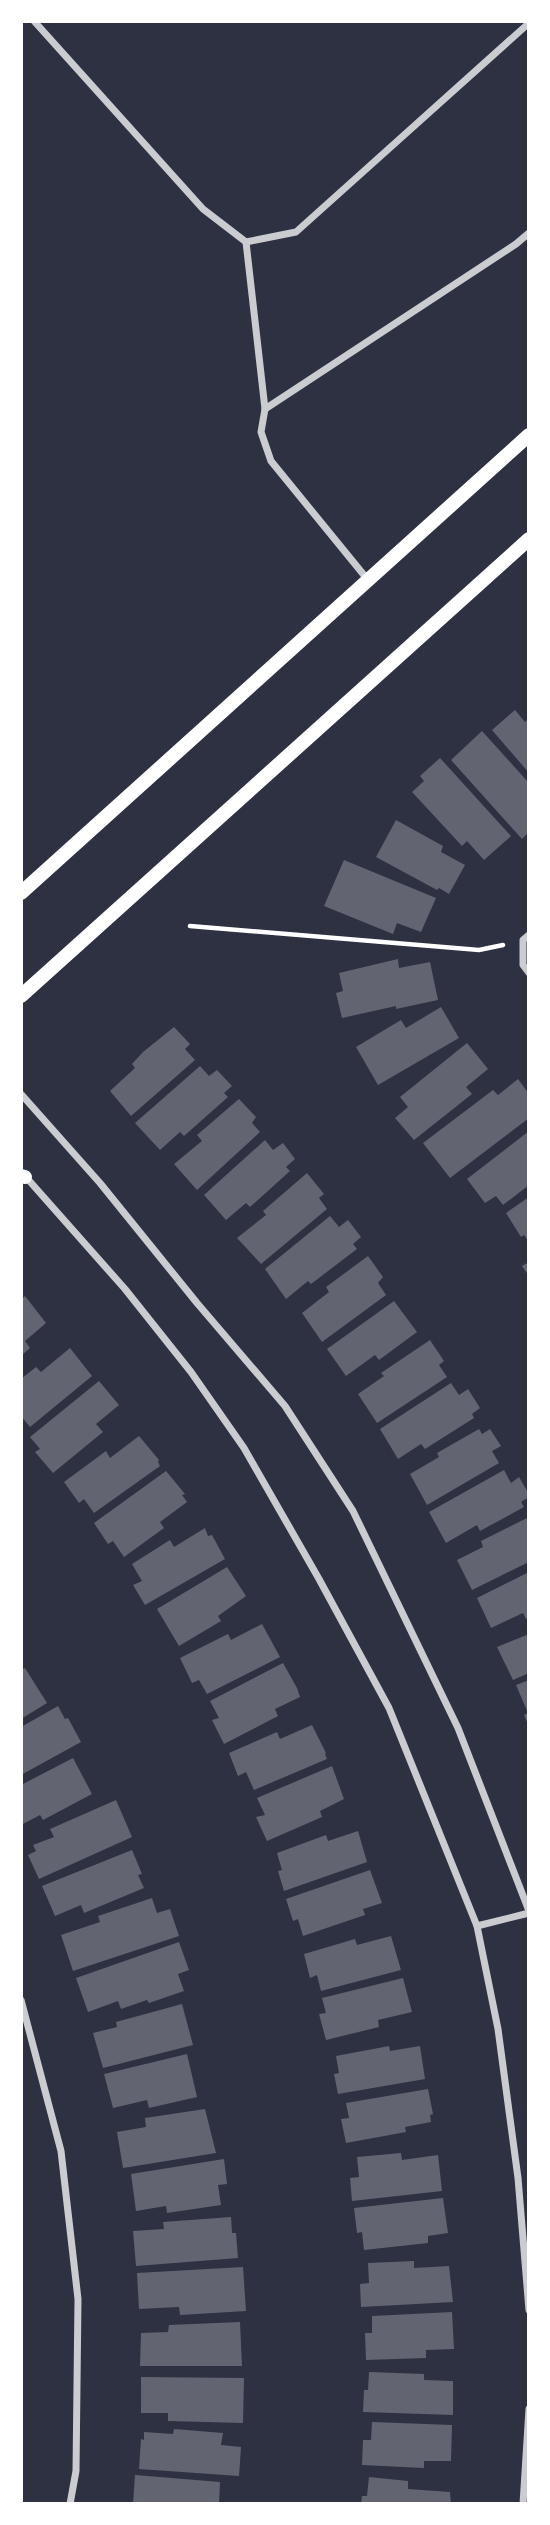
<svg xmlns="http://www.w3.org/2000/svg" width="550" height="2525" viewBox="0 0 550 2525" font-family="'Sofia Sans Condensed',sans-serif">
  <style>
    .building { fill: #626471 }
    .lines { fill: none; stroke-linecap: round; stroke-linejoin: round }
    .path { stroke: #fff; stroke-width: 4.5 }
    .minor { stroke: #caccd0; stroke-width: 7 }
    .secondary { stroke: #fff; stroke-width: 14 }
  </style>
  <rect width="100%" height="100%" fill="#2d3142"/>
  <g class="building">
    <polygon points="515,710 525,722 529,718 529,773 492,730"/>
    <polygon points="482,731 529,783 529,832 522,839 451,760"/>
    <polygon points="440,758 511,836 484,860 467,841 462,846 412,792 424,781 420,776"/>
    <polygon points="396,820 443,846 441,852 465,865 449,894 439,888 437,890 376,857"/>
    <polygon points="344,860 436,898 421,932 397,923 393,934 324,906"/>
    <polygon points="398,959 399,968 430,962 438,1000 396,1009 396,1006 342,1018 336,993 343,991 339,973"/>
    <polygon points="441,1007 459,1038 378,1085 356,1047 401,1020 406,1028"/>
    <polygon points="174,1027 190,1044 185,1049 195,1060 131,1116 110,1091 135,1068 132,1064 143,1052"/>
    <polygon points="467,1043 488,1069 466,1087 472,1094 414,1140 395,1118 408,1107 400,1097"/>
    <polygon points="200,1066 209,1076 217,1070 232,1086 224,1093 228,1097 184,1136 180,1132 160,1150 135,1123"/>
    <polygon points="518,1079 529,1094 529,1118 450,1178 423,1143 493,1090 498,1095"/>
    <polygon points="239,1099 256,1117 252,1123 260,1132 197,1190 174,1164 202,1141 197,1135"/>
    <polygon points="529,1131 529,1185 503,1205 496,1196 485,1203 467,1179"/>
    <polygon points="265,1140 273,1150 283,1143 295,1159 286,1167 290,1171 250,1207 246,1203 226,1220 204,1195"/>
    <polygon points="307,1173 324,1194 319,1198 327,1209 261,1264 237,1238 266,1215 263,1211"/>
    <polygon points="529,1197 529,1242 524,1235 521,1237 506,1213"/>
    <polygon points="330,1216 339,1227 348,1220 361,1237 353,1244 357,1249 311,1284 308,1281 286,1299 265,1269"/>
    <polygon points="368,1256 383,1277 378,1283 386,1295 322,1342 302,1313 329,1292 326,1287"/>
    <polygon points="529,1262 529,1276 522,1266"/>
    <polygon points="25,1296 46,1323 25,1341 30,1348 21,1356 21,1300"/>
    <polygon points="394,1301 417,1332 379,1360 375,1355 346,1376 327,1349"/>
    <polygon points="430,1340 444,1361 439,1365 447,1377 377,1423 358,1394 384,1376 381,1373"/>
    <polygon points="70,1348 92,1376 30,1427 21,1416 21,1379 36,1367 41,1372"/>
    <polygon points="99,1381 119,1405 96,1424 103,1432 53,1473 35,1452 40,1449 30,1437"/>
    <polygon points="451,1383 459,1395 468,1389 480,1408 472,1414 474,1418 425,1449 421,1444 398,1459 380,1429"/>
    <polygon points="479,1429 482,1434 490,1429 501,1446 492,1451 499,1463 427,1505 410,1474 439,1457 437,1453"/>
    <polygon points="139,1436 159,1460 158,1462 160,1466 94,1513 84,1499 79,1503 64,1482 106,1451 110,1458"/>
    <polygon points="504,1470 511,1483 519,1477 529,1494 529,1497 521,1502 524,1507 480,1531 477,1525 446,1543 429,1512"/>
    <polygon points="166,1471 185,1494 182,1495 187,1502 160,1522 164,1528 124,1557 113,1541 108,1544 94,1523"/>
    <polygon points="529,1517 529,1562 472,1590 457,1560 483,1547 481,1541"/>
    <polygon points="205,1528 208,1536 212,1535 225,1559 145,1605 133,1585 142,1581 132,1564 170,1540 174,1547"/>
    <polygon points="227,1567 246,1596 218,1616 221,1621 179,1646 157,1609"/>
    <polygon points="529,1572 529,1617 526,1619 523,1613 491,1628 477,1598"/>
    <polygon points="262,1624 280,1657 207,1694 199,1680 192,1683 180,1658 228,1634 231,1640"/>
    <polygon points="529,1634 529,1673 513,1680 497,1647"/>
    <polygon points="283,1663 297,1688 300,1697 275,1709 278,1716 224,1744 212,1720 219,1718 210,1701"/>
    <polygon points="25,1668 47,1703 21,1719 21,1670"/>
    <polygon points="529,1680 529,1727 524,1715 528,1713 516,1685"/>
    <polygon points="58,1706 65,1719 68,1718 81,1742 21,1775 21,1727"/>
    <polygon points="312,1725 326,1753 325,1754 327,1759 254,1790 246,1772 238,1776 229,1753 277,1732 280,1739"/>
    <polygon points="73,1758 92,1794 43,1820 40,1815 21,1825 21,1785"/>
    <polygon points="332,1766 344,1799 320,1811 322,1817 267,1841 256,1817 265,1815 257,1798"/>
    <polygon points="116,1800 132,1837 39,1879 28,1855 36,1851 33,1845 54,1837 50,1829"/>
    <polygon points="358,1831 367,1862 284,1891 278,1871 282,1870 277,1853 326,1835 328,1841"/>
    <polygon points="132,1850 142,1874 138,1875 144,1888 84,1913 81,1905 55,1916 42,1886"/>
    <polygon points="370,1870 382,1903 363,1909 365,1915 303,1936 298,1919 293,1921 286,1899"/>
    <polygon points="152,1898 157,1913 170,1909 179,1936 73,1971 61,1935 100,1922 98,1916"/>
    <polygon points="391,1936 401,1970 321,1991 317,1975 310,1978 304,1954 355,1939 357,1945"/>
    <polygon points="179,1942 189,1970 178,1974 184,1991 149,2003 147,2000 121,2009 118,2001 88,2012 76,1978"/>
    <polygon points="403,1978 412,2012 378,2020 379,2027 326,2040 319,2014 326,2013 322,1998"/>
    <polygon points="182,2004 193,2045 103,2068 93,2033 117,2027 116,2022"/>
    <polygon points="389,2046 390,2051 420,2046 425,2079 338,2094 334,2074 339,2073 336,2056"/>
    <polygon points="187,2054 197,2097 149,2108 147,2100 113,2108 104,2074"/>
    <polygon points="428,2089 433,2114 430,2115 431,2122 405,2127 406,2132 346,2143 341,2119 349,2118 346,2103"/>
    <polygon points="205,2109 216,2153 123,2168 117,2132 146,2127 145,2118"/>
    <polygon points="401,2153 402,2160 438,2155 442,2191 352,2201 350,2178 359,2177 357,2157"/>
    <polygon points="224,2159 227,2184 218,2185 221,2205 167,2213 166,2206 136,2211 131,2174"/>
    <polygon points="443,2198 448,2233 428,2236 428,2243 364,2250 362,2232 357,2233 354,2208"/>
    <polygon points="231,2217 232,2233 236,2233 238,2258 136,2266 133,2231 164,2229 163,2222"/>
    <polygon points="414,2261 414,2268 449,2266 453,2302 361,2307 360,2284 369,2283 368,2263"/>
    <polygon points="243,2267 246,2311 180,2315 179,2307 139,2309 137,2273"/>
    <polygon points="452,2312 454,2349 426,2350 426,2358 366,2360 365,2333 372,2333 372,2316"/>
    <polygon points="240,2322 242,2366 140,2366 141,2333 168,2332 169,2325"/>
    <polygon points="369,2372 424,2374 424,2380 453,2381 453,2415 363,2412 364,2390 368,2390"/>
    <polygon points="141,2377 244,2378 243,2423 168,2421 168,2413 141,2413"/>
    <polygon points="372,2422 452,2425 451,2461 424,2461 424,2468 362,2465 363,2440 371,2440"/>
    <polygon points="174,2429 223,2433 221,2445 241,2447 239,2476 139,2469 141,2439 144,2440 144,2432 173,2434"/>
    <polygon points="135,2475 220,2482 219,2504 133,2504"/>
    <polygon points="369,2477 408,2481 408,2489 450,2492 451,2504 361,2504 362,2496 367,2496"/>
  </g>
  <g class="lines">
    <polyline class="path" points="190,926 479,950 503,945"/>
    <g class="minor">
      <polyline points="34,21 203,209 246,242 296,232 529,23"/>
      <polyline points="246,242 265,409"/>
      <polyline points="368,580 271,461 261,432 265,409 516,244 529,233"/>
      <polyline points="529,935 523,940 523,965 529,973"/>
      <polyline points="21,1094 100,1183 197,1303 285,1406 353,1511 458,1728 529,1911"/>
      <polyline points="25,1176 125,1289 191,1372 244,1448 319,1579 389,1708 477,1926 498,2029 518,2178 529,2310"/>
      <polyline points="477,1926 529,1913"/>
      <polyline points="21,2000 61,2151 78,2299 76,2471 70,2504"/>
      <polyline points="523,2504 529,2409"/>
    </g>
    <g class="secondary">
      <polyline points="21,893 529,435"/>
      <polyline points="21,996 529,539"/>
      <polyline points="21,1176 25,1177"/>
    </g>
  </g>
  <rect width="550" height="2525" fill="none" stroke="#ffffff" stroke-width="46"/>
</svg>
